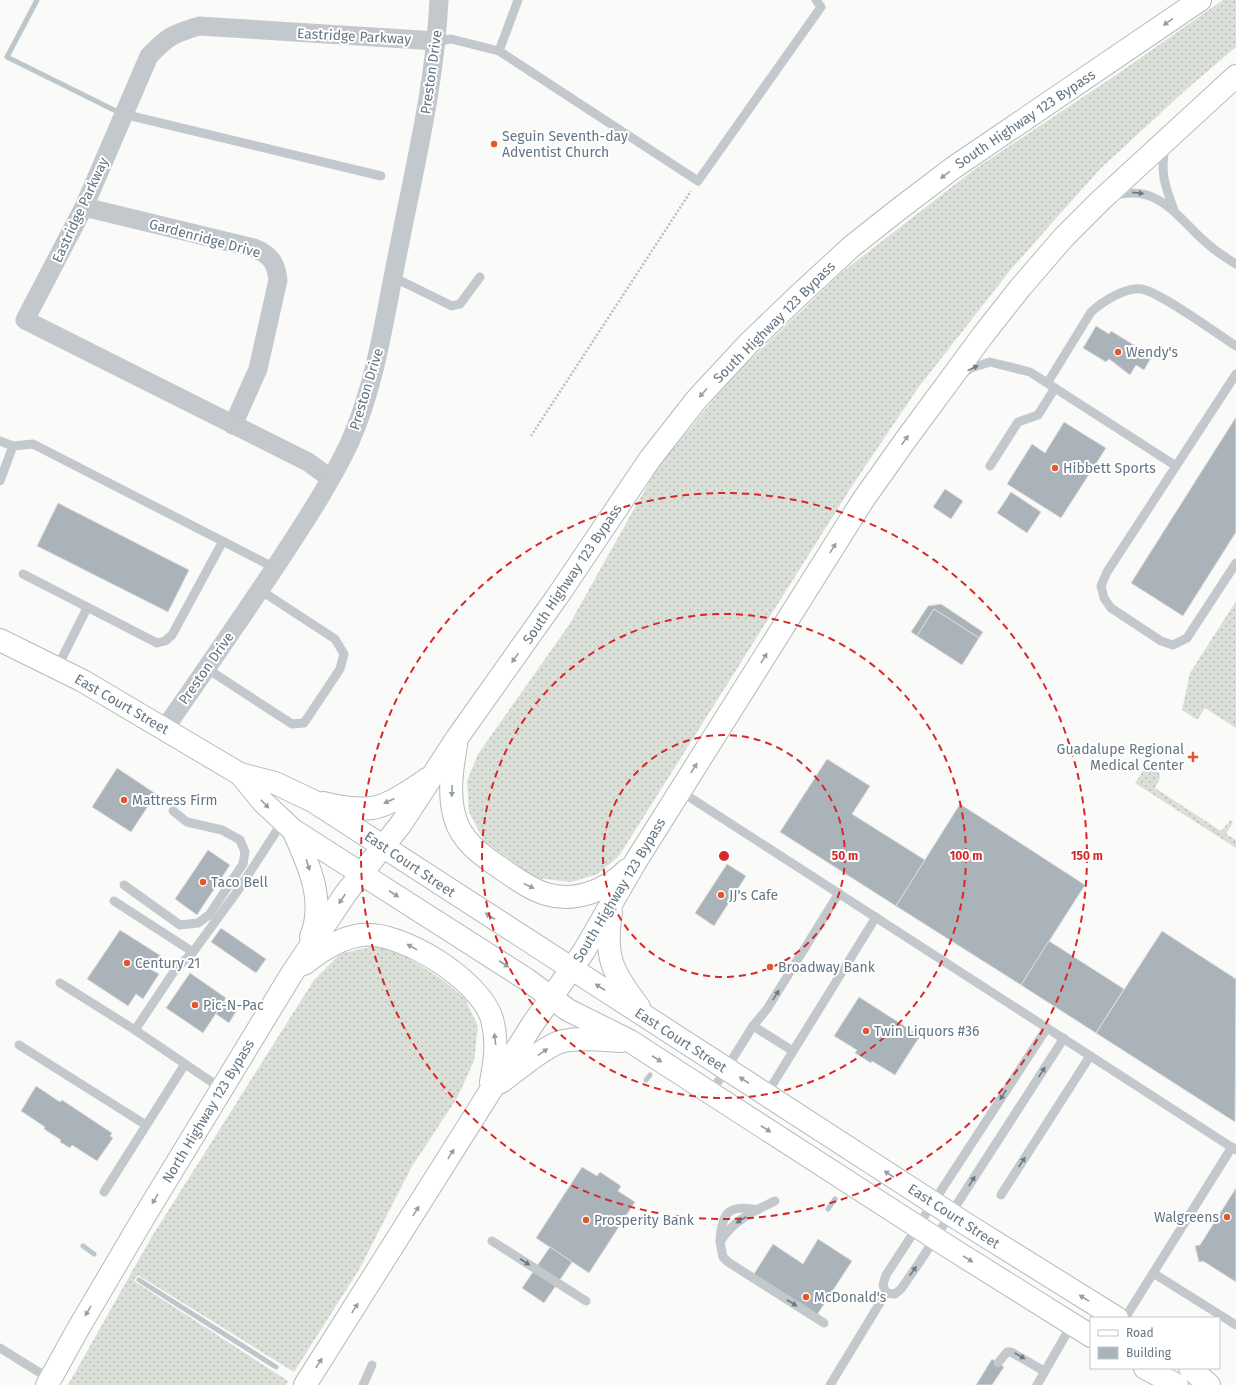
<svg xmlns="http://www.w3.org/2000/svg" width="1236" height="1385" viewBox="0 0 1236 1385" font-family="'Fira Sans',sans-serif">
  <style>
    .grass { fill: url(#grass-dots) }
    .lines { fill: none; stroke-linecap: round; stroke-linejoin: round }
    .stream { stroke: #bbc7cb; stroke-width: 5 }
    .building { fill: #aab3b9; stroke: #dcdcda }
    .primary-casing { stroke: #b5babe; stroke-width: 24 }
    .path { stroke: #bbbfc2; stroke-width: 2.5; stroke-dasharray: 2 2; stroke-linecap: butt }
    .service { stroke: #c3c8cc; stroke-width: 9 }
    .minor { stroke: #c3c8cc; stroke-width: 19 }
    .primary { stroke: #fff; stroke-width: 22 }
    .oneway { fill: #939fa8 }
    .oneway2 { fill: #6a7a87 }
    .ring { fill: none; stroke: #d62828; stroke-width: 2; stroke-dasharray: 7 5 }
    .poi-dot { fill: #e4572e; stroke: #fff; stroke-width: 1.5 }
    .labels { text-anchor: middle; stroke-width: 4; stroke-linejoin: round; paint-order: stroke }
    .street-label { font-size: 14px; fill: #657683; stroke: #fff }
    .poi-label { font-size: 14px; fill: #657683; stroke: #fff; text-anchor: start }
    .centre { fill: #d62828; stroke: #fff; stroke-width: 2 }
    .ring-label { font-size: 12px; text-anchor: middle; font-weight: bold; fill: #d62828; stroke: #fff; stroke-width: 4; stroke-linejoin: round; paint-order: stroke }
  </style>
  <defs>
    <pattern id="grass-dots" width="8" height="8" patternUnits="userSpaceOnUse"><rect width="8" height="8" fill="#dadfd7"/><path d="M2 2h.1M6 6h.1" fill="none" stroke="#b4b9b4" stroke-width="1.8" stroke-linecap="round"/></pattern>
  </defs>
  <rect width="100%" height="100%" fill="#fafaf8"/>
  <g class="grass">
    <polygon points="1223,0 1236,0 1236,47 1189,87 1099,170 1012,268 918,388 852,486 619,856 598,874 571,882 536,878 484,841 469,812 467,781 478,754 569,625 656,470 732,377 841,273 975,169 1116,75"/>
    <polygon points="1236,601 1236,728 1205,708 1198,719 1196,719 1182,710 1190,673"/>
    <polygon points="1147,765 1159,773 1160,778 1155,788 1221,831 1231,820 1233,822 1226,834 1236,840 1236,848 1135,783"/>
    <polygon points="373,946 401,953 443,980 465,999 478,1026 474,1061 457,1098 411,1168 360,1268 294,1372 138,1275 134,1281 288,1381 286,1385 68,1385 151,1238 314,980 340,954"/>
  </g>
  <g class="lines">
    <g class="stream">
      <polyline points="37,0 7,57 120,113"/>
      <polyline points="646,1080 650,1075"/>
      <polyline points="828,1209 835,1199"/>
      <polyline points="83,1246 94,1254"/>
      <polyline points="139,1280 276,1367"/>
    </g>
  </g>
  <g class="building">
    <polygon points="1096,326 1109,334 1111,331 1152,356 1144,370 1136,365 1130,375 1109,359 1106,362 1083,348"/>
    <polygon points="1236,417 1236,532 1183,616 1131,583"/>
    <polygon points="1064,422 1106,448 1061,518 1007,484 1032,444 1045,453"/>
    <polygon points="945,489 963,501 951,519 933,507"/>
    <polygon points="1011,492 1041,512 1027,533 997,513"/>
    <polygon points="58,503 189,570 168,612 37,546"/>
    <polygon points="941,604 983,632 979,638 934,609 917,636 911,632 928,606"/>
    <polygon points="934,609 979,638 962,665 917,636"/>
    <polygon points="827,759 870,786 852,814 925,860 896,906 780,832"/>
    <polygon points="117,768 156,794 131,832 92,807"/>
    <polygon points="960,804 1085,885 1021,985 896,906"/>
    <polygon points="208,850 230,865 197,915 175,899"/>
    <polygon points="727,864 746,876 714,926 695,913"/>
    <polygon points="221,928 266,959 256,973 211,942"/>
    <polygon points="120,930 161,956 152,970 159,974 143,999 136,994 128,1006 87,979"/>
    <polygon points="1162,931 1236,979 1235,1122 1096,1033"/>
    <polygon points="1049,941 1124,989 1096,1033 1021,985"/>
    <polygon points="190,973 226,998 203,1033 166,1008"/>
    <polygon points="859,997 920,1036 895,1075 872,1061 871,1063 855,1053 857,1050 834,1036"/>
    <polygon points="224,1002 237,1010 229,1023 216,1014"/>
    <polygon points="36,1086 60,1102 62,1100 112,1133 110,1136 113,1138 97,1161 72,1145 70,1148 60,1142 61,1140 44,1129 45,1127 21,1111"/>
    <polygon points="582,1167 597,1176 600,1172 621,1186 618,1191 635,1202 589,1273 536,1238"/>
    <polygon points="1236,1188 1236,1282 1203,1261 1199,1262 1195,1246 1200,1245"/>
    <polygon points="818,1239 852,1261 815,1318 752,1277 773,1244 803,1264"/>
    <polygon points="550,1247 572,1262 544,1303 522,1288"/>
    <polygon points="992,1359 1004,1367 992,1385 976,1385"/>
  </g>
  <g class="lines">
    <g class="primary-casing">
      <g id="primary">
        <polyline points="0,640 83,681 240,774 275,783 313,801 966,1224 1117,1318"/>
        <path d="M 456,745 C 452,768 448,795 455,818 C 461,840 481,855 499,867 C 514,877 529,889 546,894 C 575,903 607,890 627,870"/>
        <polyline points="240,774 263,802 293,830 526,979 568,1010 630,1041 952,1249 1091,1336"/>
        <path d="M 323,803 C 339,807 356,810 372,808 C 389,806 413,789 427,779"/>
        <path d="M 293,830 C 308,863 326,900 311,937"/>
        <path d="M 611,912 C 604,957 612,972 639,1007"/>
        <path d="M 304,964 C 320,951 340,938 361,935 C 401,930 480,980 492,1019 C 498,1041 495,1061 491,1082"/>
        <path d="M 501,1082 C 516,1071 546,1045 563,1041 C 583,1037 603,1040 622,1041"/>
        <polyline points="1145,1368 1177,1385"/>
        <polyline points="1190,1368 1209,1385"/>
        <polyline points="47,1385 78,1329 144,1217 291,975 346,893 401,824 457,738 557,597 650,459 697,399 749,343 797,297 851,247 899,209 953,168 1200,0"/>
        <polyline points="305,1385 532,1025 584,951 636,861 863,500 907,438 983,335 1020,288 1064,237 1100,201 1236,76"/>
      </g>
    </g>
    <polyline class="path" points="531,436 691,191"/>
    <g class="service">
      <polyline points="437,41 451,39 499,51 698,181 821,7 816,0"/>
      <polyline points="499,51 518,0"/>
      <polyline points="123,114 381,176"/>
      <path d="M 1165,147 C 1160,173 1165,186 1174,210"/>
      <path d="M 1112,196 C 1157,183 1175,214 1203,240 C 1213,249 1224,257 1236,264"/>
      <polyline points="393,277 452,306 460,304 480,277"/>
      <polyline points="963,374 971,368 990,362 1030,372 1176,466"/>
      <polyline points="1236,374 1107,572 1101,586 1104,598 1111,608 1161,641 1173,645 1187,638 1236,563"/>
      <path d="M 1048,382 L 1091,312 C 1102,302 1125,287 1141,289 C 1159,291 1217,334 1236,346"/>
      <polyline points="0,441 13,446 33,444 275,568"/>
      <polyline points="990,466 1018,422 1038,415 1055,388"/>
      <polyline points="0,481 13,446"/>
      <polyline points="23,574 157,643 165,641 172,635 223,541"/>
      <polyline points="57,668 87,608"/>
      <polyline points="206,668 292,724 304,723 340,669 344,654 335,639 260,590"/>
      <polyline points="680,791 1236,1150"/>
      <polyline points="124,885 180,925 198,923 209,915 243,864 245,852 240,840 222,830 187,822 173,811"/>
      <polyline points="114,901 193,952"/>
      <polyline points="60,983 135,1030 222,1089"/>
      <polyline points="753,1026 793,1051"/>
      <polyline points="135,1030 175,970 193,952 239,889 283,821"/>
      <polyline points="19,1045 146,1125"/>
      <polyline points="711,1093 753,1026 767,1009 839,893"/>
      <polyline points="766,1095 876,917"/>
      <polyline points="104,1192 185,1064"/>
      <polyline points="1001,1195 1090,1056"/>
      <path d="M 775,1201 C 754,1211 732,1221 720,1242 L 723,1257 L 728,1262 L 824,1323"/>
      <path d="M 720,1240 C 722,1211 730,1204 758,1210"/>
      <polyline points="492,1241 586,1301"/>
      <polyline points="1153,1273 1236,1325"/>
      <polyline points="886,1293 895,1294 901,1289 919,1263 1064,1038"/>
      <polyline points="886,1293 883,1285 886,1275 1047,1028"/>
      <polyline points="1125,1318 1232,1147"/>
      <polyline points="0,1348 50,1379"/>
      <polyline points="998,1363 1007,1352 1011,1352 1044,1371"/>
      <polyline points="363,1385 372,1365"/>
      <polyline points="830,1385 886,1293"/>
      <polyline points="1037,1385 1072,1324"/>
    </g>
    <g class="minor">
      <path d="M 84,207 L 254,248 C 271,255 276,263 278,280 L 258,369 L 233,425"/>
      <path d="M 330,478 L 308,462 L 25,320 L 84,207 L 149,56 C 168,36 173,34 199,26 L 437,41"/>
      <path d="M 165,728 C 204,672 242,617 280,560 C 304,523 330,484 349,444 C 377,382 385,313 399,247 C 415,165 435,84 439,0"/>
    </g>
    <use href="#primary" class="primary"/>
  </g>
  <defs><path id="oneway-solid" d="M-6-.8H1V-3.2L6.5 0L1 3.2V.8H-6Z"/></defs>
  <g class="oneway">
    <use href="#oneway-solid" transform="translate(1168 22) rotate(145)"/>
    <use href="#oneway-solid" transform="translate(945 175) rotate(143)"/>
    <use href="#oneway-solid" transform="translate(703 393) rotate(132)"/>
    <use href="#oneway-solid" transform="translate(905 440) rotate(-55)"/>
    <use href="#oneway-solid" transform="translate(833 548) rotate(-58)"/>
    <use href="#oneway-solid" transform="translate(515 658) rotate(125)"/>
    <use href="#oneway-solid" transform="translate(764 658) rotate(-58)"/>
    <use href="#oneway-solid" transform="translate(694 768) rotate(-58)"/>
    <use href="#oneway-solid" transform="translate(452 791) rotate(92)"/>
    <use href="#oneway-solid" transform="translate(389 801) rotate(156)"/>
    <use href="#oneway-solid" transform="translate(265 804) rotate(46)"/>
    <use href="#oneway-solid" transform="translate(308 865) rotate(73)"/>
    <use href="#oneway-solid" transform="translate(529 886) rotate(26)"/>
    <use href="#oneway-solid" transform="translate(394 894) rotate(33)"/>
    <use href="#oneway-solid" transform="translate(342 899) rotate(124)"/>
    <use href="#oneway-solid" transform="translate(490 916) rotate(-147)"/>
    <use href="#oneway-solid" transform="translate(412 947) rotate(-151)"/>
    <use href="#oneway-solid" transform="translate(504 964) rotate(33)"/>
    <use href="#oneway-solid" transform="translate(600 987) rotate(-147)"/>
    <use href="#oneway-solid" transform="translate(495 1039) rotate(-97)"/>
    <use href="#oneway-solid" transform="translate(543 1052) rotate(-34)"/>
    <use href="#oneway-solid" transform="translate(657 1059) rotate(33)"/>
    <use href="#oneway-solid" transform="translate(744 1080) rotate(-147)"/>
    <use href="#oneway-solid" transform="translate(766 1129) rotate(33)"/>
    <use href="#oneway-solid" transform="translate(451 1154) rotate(-58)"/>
    <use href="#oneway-solid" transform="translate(889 1174) rotate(-147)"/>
    <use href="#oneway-solid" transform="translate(155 1199) rotate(121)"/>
    <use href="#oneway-solid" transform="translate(416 1211) rotate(-58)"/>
    <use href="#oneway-solid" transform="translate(968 1259) rotate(32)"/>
    <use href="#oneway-solid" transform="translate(1084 1298) rotate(-148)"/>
    <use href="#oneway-solid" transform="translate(355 1308) rotate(-57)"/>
    <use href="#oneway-solid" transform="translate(88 1311) rotate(121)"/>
    <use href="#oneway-solid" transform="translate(319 1363) rotate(-57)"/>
  </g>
  <g class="oneway2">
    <use href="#oneway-solid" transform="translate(1138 193) rotate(6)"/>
    <use href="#oneway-solid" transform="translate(973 368) rotate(-26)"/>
    <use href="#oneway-solid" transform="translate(776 995) rotate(-58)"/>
    <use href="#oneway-solid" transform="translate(1042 1072) rotate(-57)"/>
    <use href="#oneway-solid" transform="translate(1003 1095) rotate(123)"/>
    <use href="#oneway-solid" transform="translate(1022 1162) rotate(-57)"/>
    <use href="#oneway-solid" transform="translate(972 1181) rotate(-58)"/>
    <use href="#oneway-solid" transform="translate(741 1220) rotate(148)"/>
    <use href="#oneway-solid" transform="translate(525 1262) rotate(33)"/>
    <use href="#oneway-solid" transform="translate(913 1271) rotate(-54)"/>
    <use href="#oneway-solid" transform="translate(792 1303) rotate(33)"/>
    <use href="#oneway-solid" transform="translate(1020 1356) rotate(30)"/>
  </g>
  <g class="ring">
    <circle cx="724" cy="856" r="121"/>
    <circle cx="724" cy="856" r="242"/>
    <circle cx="724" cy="856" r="363"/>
  </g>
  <g class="poi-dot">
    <circle cx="494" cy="144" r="4"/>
    <circle cx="1118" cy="352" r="4"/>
    <circle cx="1055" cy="468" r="4"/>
    <path d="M1191 751h4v4h4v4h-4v4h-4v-4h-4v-4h4z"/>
    <circle cx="124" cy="800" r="4"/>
    <circle cx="203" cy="882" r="4"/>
    <circle cx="721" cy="895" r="4"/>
    <circle cx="127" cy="963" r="4"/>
    <circle cx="770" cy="967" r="4"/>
    <circle cx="195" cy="1005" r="4"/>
    <circle cx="866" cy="1031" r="4"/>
    <circle cx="1227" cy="1217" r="4"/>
    <circle cx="586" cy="1220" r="4"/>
    <circle cx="806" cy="1297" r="4"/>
  </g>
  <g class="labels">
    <g class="street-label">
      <text transform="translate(354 36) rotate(3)" y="5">Eastridge Parkway</text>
      <text transform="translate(431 72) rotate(-82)" y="5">Preston Drive</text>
      <text transform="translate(1025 119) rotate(-34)" y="5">South Highway 123 Bypass</text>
      <text transform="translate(80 210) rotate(-65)" y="5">Eastridge Parkway</text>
      <text transform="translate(205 238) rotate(15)" y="5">Gardenridge Drive</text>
      <text transform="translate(774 322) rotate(-45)" y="5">South Highway 123 Bypass</text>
      <text transform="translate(366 389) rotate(-73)" y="5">Preston Drive</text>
      <text transform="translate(572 574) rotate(-56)" y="5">South Highway 123 Bypass</text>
      <text transform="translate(206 668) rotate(-55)" y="5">Preston Drive</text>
      <text transform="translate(122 704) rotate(30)" y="5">East Court Street</text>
      <text transform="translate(410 864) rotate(34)" y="5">East Court Street</text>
      <text transform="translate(619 890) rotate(-59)" y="5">South Highway 123 Bypass</text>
      <text transform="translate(681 1040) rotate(33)" y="5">East Court Street</text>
      <text transform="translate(208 1111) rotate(-59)" y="5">North Highway 123 Bypass</text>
      <text transform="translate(954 1216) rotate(33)" y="5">East Court Street</text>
    </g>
    <g class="poi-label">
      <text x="502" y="141">Seguin Seventh-day<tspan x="502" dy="16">Adventist Church</tspan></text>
      <text x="1126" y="357">Wendy's</text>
      <text x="1063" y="473">Hibbett Sports</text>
      <text x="1184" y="754" text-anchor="end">Guadalupe Regional<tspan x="1184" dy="16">Medical Center</tspan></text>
      <text x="132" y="805">Mattress Firm</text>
      <text x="211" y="887">Taco Bell</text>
      <text x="729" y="900">JJ's Cafe</text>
      <text x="135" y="968">Century 21</text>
      <text x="778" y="972">Broadway Bank</text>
      <text x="203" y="1010">Pic-N-Pac</text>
      <text x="874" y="1036">Twin Liquors #36</text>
      <text x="1219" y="1222" text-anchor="end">Walgreens</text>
      <text x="594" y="1225">Prosperity Bank</text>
      <text x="814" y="1302">McDonald's</text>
    </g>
  </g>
  <circle cx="724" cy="856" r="6" class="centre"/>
  <g class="ring-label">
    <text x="845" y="860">50 m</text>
    <text x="966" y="860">100 m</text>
    <text x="1087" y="860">150 m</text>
  </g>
  <rect x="1090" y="1317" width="130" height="52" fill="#ffffff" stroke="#c1c8cd"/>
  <rect x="1098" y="1330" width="20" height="6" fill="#ffffff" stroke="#c1c8cd"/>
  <text x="1126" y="1337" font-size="12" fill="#657683">Road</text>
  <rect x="1098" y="1347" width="20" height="12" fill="#aab3b9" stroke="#c1c8cd"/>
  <text x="1126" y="1357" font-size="12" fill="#657683">Building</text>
</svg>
